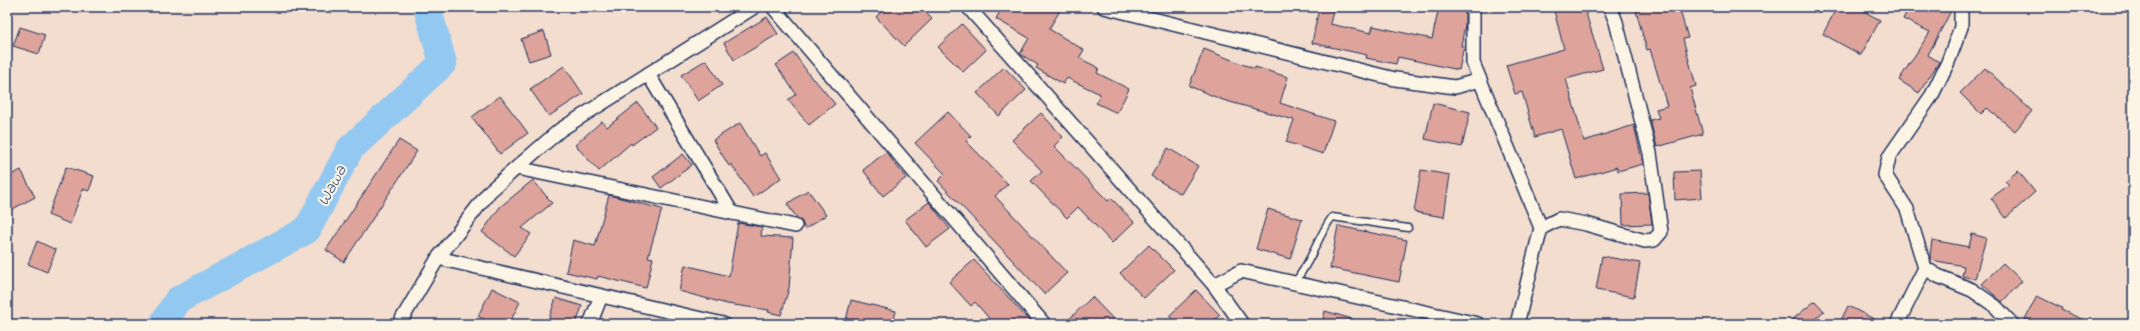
<svg xmlns="http://www.w3.org/2000/svg" width="2140" height="331" viewBox="0 0 2140 331" font-family="'Indie Flower',sans-serif">
  <style>
    .lines { fill: none; stroke-linecap: round; stroke-linejoin: round }
    .river { stroke: #93c8f1; stroke-width: 28 }
    .building { fill: #dea49b; stroke: #1b2f5e }
    .lane-casing { stroke: #1b2f5e; stroke-width: 9 }
    .street-casing { stroke: #1b2f5e; stroke-width: 16 }
    .lane { stroke: #fcf5e5; stroke-width: 6 }
    .street { stroke: #fcf5e5; stroke-width: 13 }
    .labels { text-anchor: middle; stroke-width: 4; stroke-linejoin: round; paint-order: stroke }
    .water-label { font-size: 17px; font-style: italic; fill: #395583; stroke: #fcf5e5 }
  </style>
  <rect width="100%" height="100%" fill="#f3ddcf"/>
  <filter id="ink" filterUnits="userSpaceOnUse"><feTurbulence type="fractalNoise" baseFrequency=".025" numOctaves="2"/><feDisplacementMap in="SourceGraphic" scale="8" xChannelSelector="R" yChannelSelector="G"/><feConvolveMatrix kernelMatrix="1 2 1 2 8 2 1 2 1" color-interpolation-filters="sRGB"/></filter>
  <g filter="url(#ink)">
    <g class="lines">
      <polyline class="river" points="163,324 178,300 307,230 350,149 443,63 427,7"/>
    </g>
    <g class="building">
      <polygon points="886,7 920,7 932,19 904,46 876,17"/>
      <polygon points="1002,7 1062,7 1049,29 1084,50 1079,58 1099,68 1097,73 1129,89 1117,113 1096,103 1100,94 1067,78 1063,84 1036,68 1038,65 1020,54 1029,38 996,19"/>
      <polygon points="1319,7 1334,7 1330,24 1371,33 1373,26 1432,39 1439,7 1465,9 1465,25 1461,46 1464,46 1459,70 1398,57 1396,64 1366,58 1367,55 1312,43"/>
      <polygon points="1553,7 1584,7 1603,69 1566,79 1584,141 1634,125 1643,164 1618,171 1617,167 1576,179 1561,129 1535,137 1522,92 1515,94 1506,65 1564,49"/>
      <polygon points="1649,7 1679,7 1688,38 1683,39 1696,86 1690,88 1703,134 1657,147 1650,120 1659,118 1656,109 1667,106 1650,49 1647,50 1636,11"/>
      <polygon points="1837,7 1856,7 1880,20 1861,55 1823,34"/>
      <polygon points="1909,7 1953,7 1928,55 1939,62 1919,93 1899,80 1930,32 1903,19"/>
      <polygon points="767,17 778,34 734,60 724,43"/>
      <polygon points="962,24 986,50 963,72 938,47"/>
      <polygon points="20,27 45,35 39,54 13,46"/>
      <polygon points="544,31 551,54 529,61 521,39"/>
      <polygon points="1204,49 1255,69 1255,67 1288,77 1280,103 1334,121 1323,154 1286,142 1294,120 1223,100 1189,86"/>
      <polygon points="794,53 813,80 814,79 835,104 809,125 788,100 796,94 776,65"/>
      <polygon points="706,60 722,85 698,101 681,75"/>
      <polygon points="564,66 583,94 549,116 530,89"/>
      <polygon points="1004,67 1026,90 999,116 977,93"/>
      <polygon points="1985,68 2032,111 2015,131 1987,108 1981,114 1960,93"/>
      <polygon points="500,96 528,133 500,154 472,117"/>
      <polygon points="638,103 656,127 632,145 631,143 599,171 575,145 602,121 607,127"/>
      <polygon points="1433,103 1470,112 1462,147 1425,139"/>
      <polygon points="948,112 971,136 966,141 1008,184 995,196 1067,273 1044,294 938,181 945,174 915,143"/>
      <polygon points="1041,113 1063,137 1054,146 1108,201 1111,198 1134,222 1112,243 1078,207 1067,218 1031,181 1042,171 1012,140"/>
      <polygon points="740,123 760,156 765,153 781,178 753,197 731,164 729,166 713,140"/>
      <polygon points="399,140 417,151 344,262 326,250"/>
      <polygon points="1168,148 1198,166 1181,194 1151,176"/>
      <polygon points="886,152 906,178 883,196 863,170"/>
      <polygon points="683,154 692,165 661,188 653,177"/>
      <polygon points="66,167 94,176 89,191 83,189 70,224 48,215"/>
      <polygon points="21,170 35,197 7,212 7,177"/>
      <polygon points="1421,170 1450,175 1444,217 1414,212"/>
      <polygon points="1700,171 1702,198 1675,200 1674,172"/>
      <polygon points="2018,171 2035,192 2006,218 1991,198 2009,185 2005,181"/>
      <polygon points="533,180 552,203 522,228 531,234 514,256 482,232 500,207"/>
      <polygon points="808,190 826,215 805,229 801,220 797,218 787,204"/>
      <polygon points="1648,193 1652,224 1623,225 1622,194"/>
      <polygon points="609,195 662,209 648,257 653,258 646,288 598,276 597,279 566,272 573,240 595,246"/>
      <polygon points="929,202 950,229 926,247 905,220"/>
      <polygon points="1268,209 1302,219 1290,259 1256,249"/>
      <polygon points="738,223 762,227 761,236 793,238 789,288 781,315 768,312 769,310 727,304 679,291 685,265 729,276"/>
      <polygon points="1338,226 1407,240 1399,282 1330,268"/>
      <polygon points="1972,234 1986,238 1975,279 1962,276 1964,266 1931,260 1930,256 1932,240 1969,247"/>
      <polygon points="37,241 56,250 47,272 28,264"/>
      <polygon points="1149,245 1174,270 1144,298 1120,273"/>
      <polygon points="1602,256 1640,263 1634,297 1596,290"/>
      <polygon points="974,260 1010,299 1032,324 994,324 975,302 971,306 949,282"/>
      <polygon points="2003,263 2022,281 2002,302 1982,284"/>
      <polygon points="492,288 520,302 509,324 493,324 478,316"/>
      <polygon points="1196,290 1220,315 1210,324 1177,324 1169,316"/>
      <polygon points="2037,296 2062,308 2061,310 2093,324 2036,324 2025,319"/>
      <polygon points="1092,297 1118,324 1064,324"/>
      <polygon points="556,298 582,306 576,324 547,324"/>
      <polygon points="851,300 896,311 893,324 845,324"/>
      <polygon points="1815,301 1824,311 1809,324 1787,324"/>
      <polygon points="1848,306 1884,324 1839,324"/>
      <polygon points="1325,311 1359,321 1359,324 1322,324"/>
    </g>
    <g class="lines">
      <g class="lane-casing">
        <path id="lane" d="M 1294,283 C 1311,263 1317,238 1332,217 L 1408,228"/>
      </g>
      <g class="street-casing">
        <g id="street">
          <polyline points="773,7 1044,324"/>
          <polyline points="968,7 1214,285 1242,324"/>
          <polyline points="1104,7 1395,79 1455,87 1480,80"/>
          <polyline points="1473,7 1473,63 1541,228 1517,324"/>
          <polyline points="1961,7 1961,27 1948,62 1932,95 1889,157 1885,175 1907,209 1925,268 1938,276 1972,290 1995,306 2012,324"/>
          <polyline points="648,74 732,213"/>
          <polyline points="517,168 795,226"/>
          <polyline points="1541,228 1559,219 1586,224 1645,241 1654,240 1661,232 1650,153 1616,22 1610,7"/>
          <polyline points="438,258 723,324"/>
          <polyline points="1214,285 1241,271 1478,324"/>
          <polyline points="399,324 438,258 490,191 560,130 754,7"/>
          <polyline points="590,324 601,296"/>
          <polyline points="1897,324 1925,268"/>
        </g>
      </g>
      <use href="#lane" class="lane"/>
      <use href="#street" class="street"/>
    </g>
  </g>
  <g class="labels">
    <g class="water-label">
      <text transform="translate(331 185) rotate(-62)" y="6">Wawa</text>
    </g>
  </g>
  <rect width="2140" height="331" fill="none" stroke="#fcf5e5" stroke-width="24"/>
  <rect x="12" y="12" width="2116" height="307" fill="none" stroke="#1b2f5e" stroke-width="1.5" filter="url(#ink)"/>
</svg>
